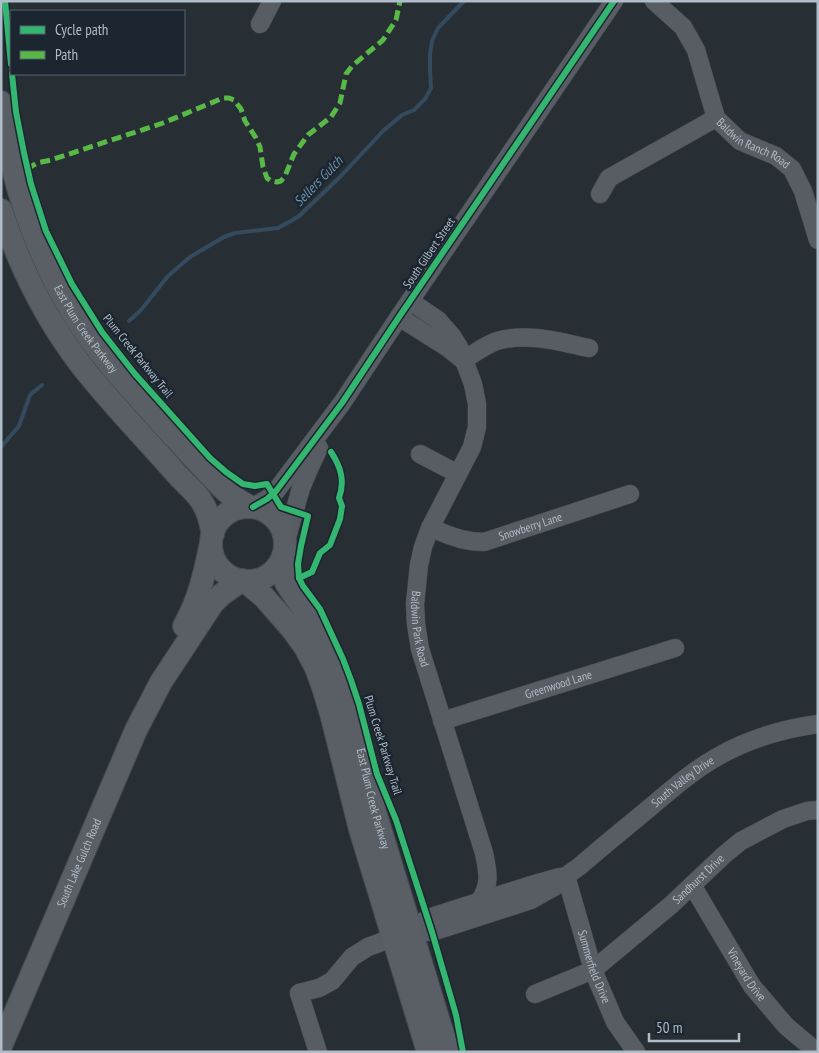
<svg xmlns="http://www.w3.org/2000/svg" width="819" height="1053" viewBox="0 0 819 1053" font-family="'PT Sans Narrow',sans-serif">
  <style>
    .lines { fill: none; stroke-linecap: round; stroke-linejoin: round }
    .stream { stroke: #344b5f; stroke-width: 4 }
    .minor-casing { stroke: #454b50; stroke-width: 19 }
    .major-casing { stroke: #444c52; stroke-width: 24 }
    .minor { stroke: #575d63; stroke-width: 18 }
    .major { stroke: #595f65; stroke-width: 22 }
    .quiet { stroke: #58b947; stroke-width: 5; stroke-dasharray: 10 5; stroke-linecap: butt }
    .cycleway-casing { stroke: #1b2630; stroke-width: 9 }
    .cycleway { stroke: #33b770; stroke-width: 6 }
    .labels { text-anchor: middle; stroke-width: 5; stroke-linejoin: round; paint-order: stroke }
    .street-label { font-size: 12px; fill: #b0bcc7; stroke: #1b2630 }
    .water-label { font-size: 14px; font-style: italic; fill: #7092ab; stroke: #1b2630 }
  </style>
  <rect width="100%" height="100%" fill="#272f35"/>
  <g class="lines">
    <g class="stream">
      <polyline points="129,321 141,310 168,276 190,257 224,237 235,233 278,228 298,217 341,176 383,131 402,115 414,110 425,99 431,88 430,69 430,54 432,41 438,28 464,1"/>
      <polyline points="1,447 19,426 30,395 42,385"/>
    </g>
    <g class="minor-casing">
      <g id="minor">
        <path id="s1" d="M 654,1 L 683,27 L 696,50 L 716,118 L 740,141 L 776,156 L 792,169 L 803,191 L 818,240"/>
        <polyline points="260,24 272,1"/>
        <polyline points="600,194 609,178 716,118"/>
        <path id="s2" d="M 410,301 L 438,320 L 452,336 L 459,347 L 473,384 L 477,404 L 477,427 L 472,447 L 430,528 L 423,547 L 419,565 L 415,604 L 416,624 L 420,649 L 484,853 C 488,872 491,885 479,902"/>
        <polyline points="399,317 448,348 463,360"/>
        <path d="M 463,360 C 474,354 485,345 497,341 C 527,332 560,342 589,348"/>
        <polyline points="420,454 458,474"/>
        <polyline points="253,507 267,499 276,491 342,403 399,317 614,1"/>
        <path id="s3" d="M 430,528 C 450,535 462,542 484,542 L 630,494"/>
        <polyline points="285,544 301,488 309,469 319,448"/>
        <path id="s4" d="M 442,721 L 675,648"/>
        <path id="s5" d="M 566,876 L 593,970 L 615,1022 L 636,1052"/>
        <path id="s6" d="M 692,885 L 752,986 L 786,1026 L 817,1052"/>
        <path id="s7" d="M 411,931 L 432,932 L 531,900 L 554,887 L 566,876 L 580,866 C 604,845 629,825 653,805 C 673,788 694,770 717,757 C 748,739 782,729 818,724"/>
        <path id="s8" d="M 535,994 L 593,970 L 671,905 L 725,854 L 741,841 L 783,819 L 807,811 L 818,810"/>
        <polyline points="318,1052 299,993 319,988 332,981 352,957 368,947 411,931 428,918 528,886 560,877"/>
      </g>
    </g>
    <g class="major-casing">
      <g id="major">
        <path id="s9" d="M 1,102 C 9,178 36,254 76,319 C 101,358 134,392 165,427 C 179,442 192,456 206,471 C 213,478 220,486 228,493 C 234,498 242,502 250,507"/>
        <path d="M 1,210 C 19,265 45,318 81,365 C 110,402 143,436 174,471 C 182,481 193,489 200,499 C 208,510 210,521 213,534"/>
        <circle cx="248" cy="544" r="37"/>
        <path id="s10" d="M 283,556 L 284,571 L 286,583 L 315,627 L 330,655 L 342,684 L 353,717 L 375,812 L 440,1025 L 449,1052"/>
        <polyline points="245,581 264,597 292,629 305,647 316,668 324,690 332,717 360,829 428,1052"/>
        <path d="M 184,626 C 199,600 205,572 211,543"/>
        <path id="s11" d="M 1,1046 L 136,730 L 161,682 L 213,603 L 221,595 L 242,580"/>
      </g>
    </g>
    <use href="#minor" class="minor"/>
    <use href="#major" class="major"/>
    <polyline class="quiet" points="27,169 37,163 51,160 163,123 223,98 229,98 234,100 241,109 245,121 256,138 260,147 263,167 267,178 271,181 277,182 281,181 285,176 294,154 308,135 331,117 340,103 346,74 352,66 383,40 396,20 400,1"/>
    <g class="cycleway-casing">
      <g id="cycleway">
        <polyline points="5,1 11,64"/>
        <polyline points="12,74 16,112 24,153 31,184 46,231 72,284 102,332 135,374 210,458 226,472 243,484 255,486 267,484 281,507 308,516 301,546 298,564 299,578 303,586 320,609 343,659 351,680 359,704 377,774 396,820 432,932 456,1015 463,1052"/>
        <polyline points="253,507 267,499 276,491 342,403 399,317 614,1"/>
        <path d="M 299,578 L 312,572 L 320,553 L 330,545 L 340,519 L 342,506 L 339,498 C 345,481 341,467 331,452"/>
      </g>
    </g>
    <use href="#cycleway" class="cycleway"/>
  </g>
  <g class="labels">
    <g class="street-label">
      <text dy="4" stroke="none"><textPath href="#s1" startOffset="182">Baldwin Ranch Road</textPath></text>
      <text transform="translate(429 253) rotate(-56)" y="4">South Gilbert Street</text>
      <text dy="4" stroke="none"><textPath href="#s9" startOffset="245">East Plum Creek Parkway</textPath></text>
      <text transform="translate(138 356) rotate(51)" y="4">Plum Creek Parkway Trail</text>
      <text dy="4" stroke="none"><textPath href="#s3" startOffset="105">Snowberry Lane</textPath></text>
      <text dy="4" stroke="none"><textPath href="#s2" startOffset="366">Baldwin Park Road</textPath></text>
      <text dy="4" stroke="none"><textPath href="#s4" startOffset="122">Greenwood Lane</textPath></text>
      <text transform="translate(383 745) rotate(73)" y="4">Plum Creek Parkway Trail</text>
      <text dy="4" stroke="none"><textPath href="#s7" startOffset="318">South Valley Drive</textPath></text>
      <text dy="4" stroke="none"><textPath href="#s10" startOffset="262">East Plum Creek Parkway</textPath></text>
      <text dy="4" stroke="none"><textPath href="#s11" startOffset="199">South Lake Gulch Road</textPath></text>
      <text dy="4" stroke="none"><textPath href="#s8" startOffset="202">Sandhurst Drive</textPath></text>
      <text dy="4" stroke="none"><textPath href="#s5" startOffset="95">Summerfield Drive</textPath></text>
      <text dy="4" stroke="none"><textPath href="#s6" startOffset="105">Vineyard Drive</textPath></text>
    </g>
    <g class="water-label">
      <text transform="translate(318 181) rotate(-46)" y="5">Sellers Gulch</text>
    </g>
  </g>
  <rect width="819" height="1053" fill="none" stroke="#b0bcc7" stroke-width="5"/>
  <rect x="10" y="10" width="175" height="65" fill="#1b2630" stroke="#57626c"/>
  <rect x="20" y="26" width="25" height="8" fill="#33b770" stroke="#57626c"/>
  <text x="55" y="35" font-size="15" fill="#b0bcc7">Cycle path</text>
  <rect x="20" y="51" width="25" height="8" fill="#58b947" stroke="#57626c"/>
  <text x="55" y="60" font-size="15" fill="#b0bcc7">Path</text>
  <path d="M649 1033v8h90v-8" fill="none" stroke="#b0bcc7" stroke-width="2.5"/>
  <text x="656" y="1033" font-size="15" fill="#b0bcc7" stroke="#1b2630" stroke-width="4" paint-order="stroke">50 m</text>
</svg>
